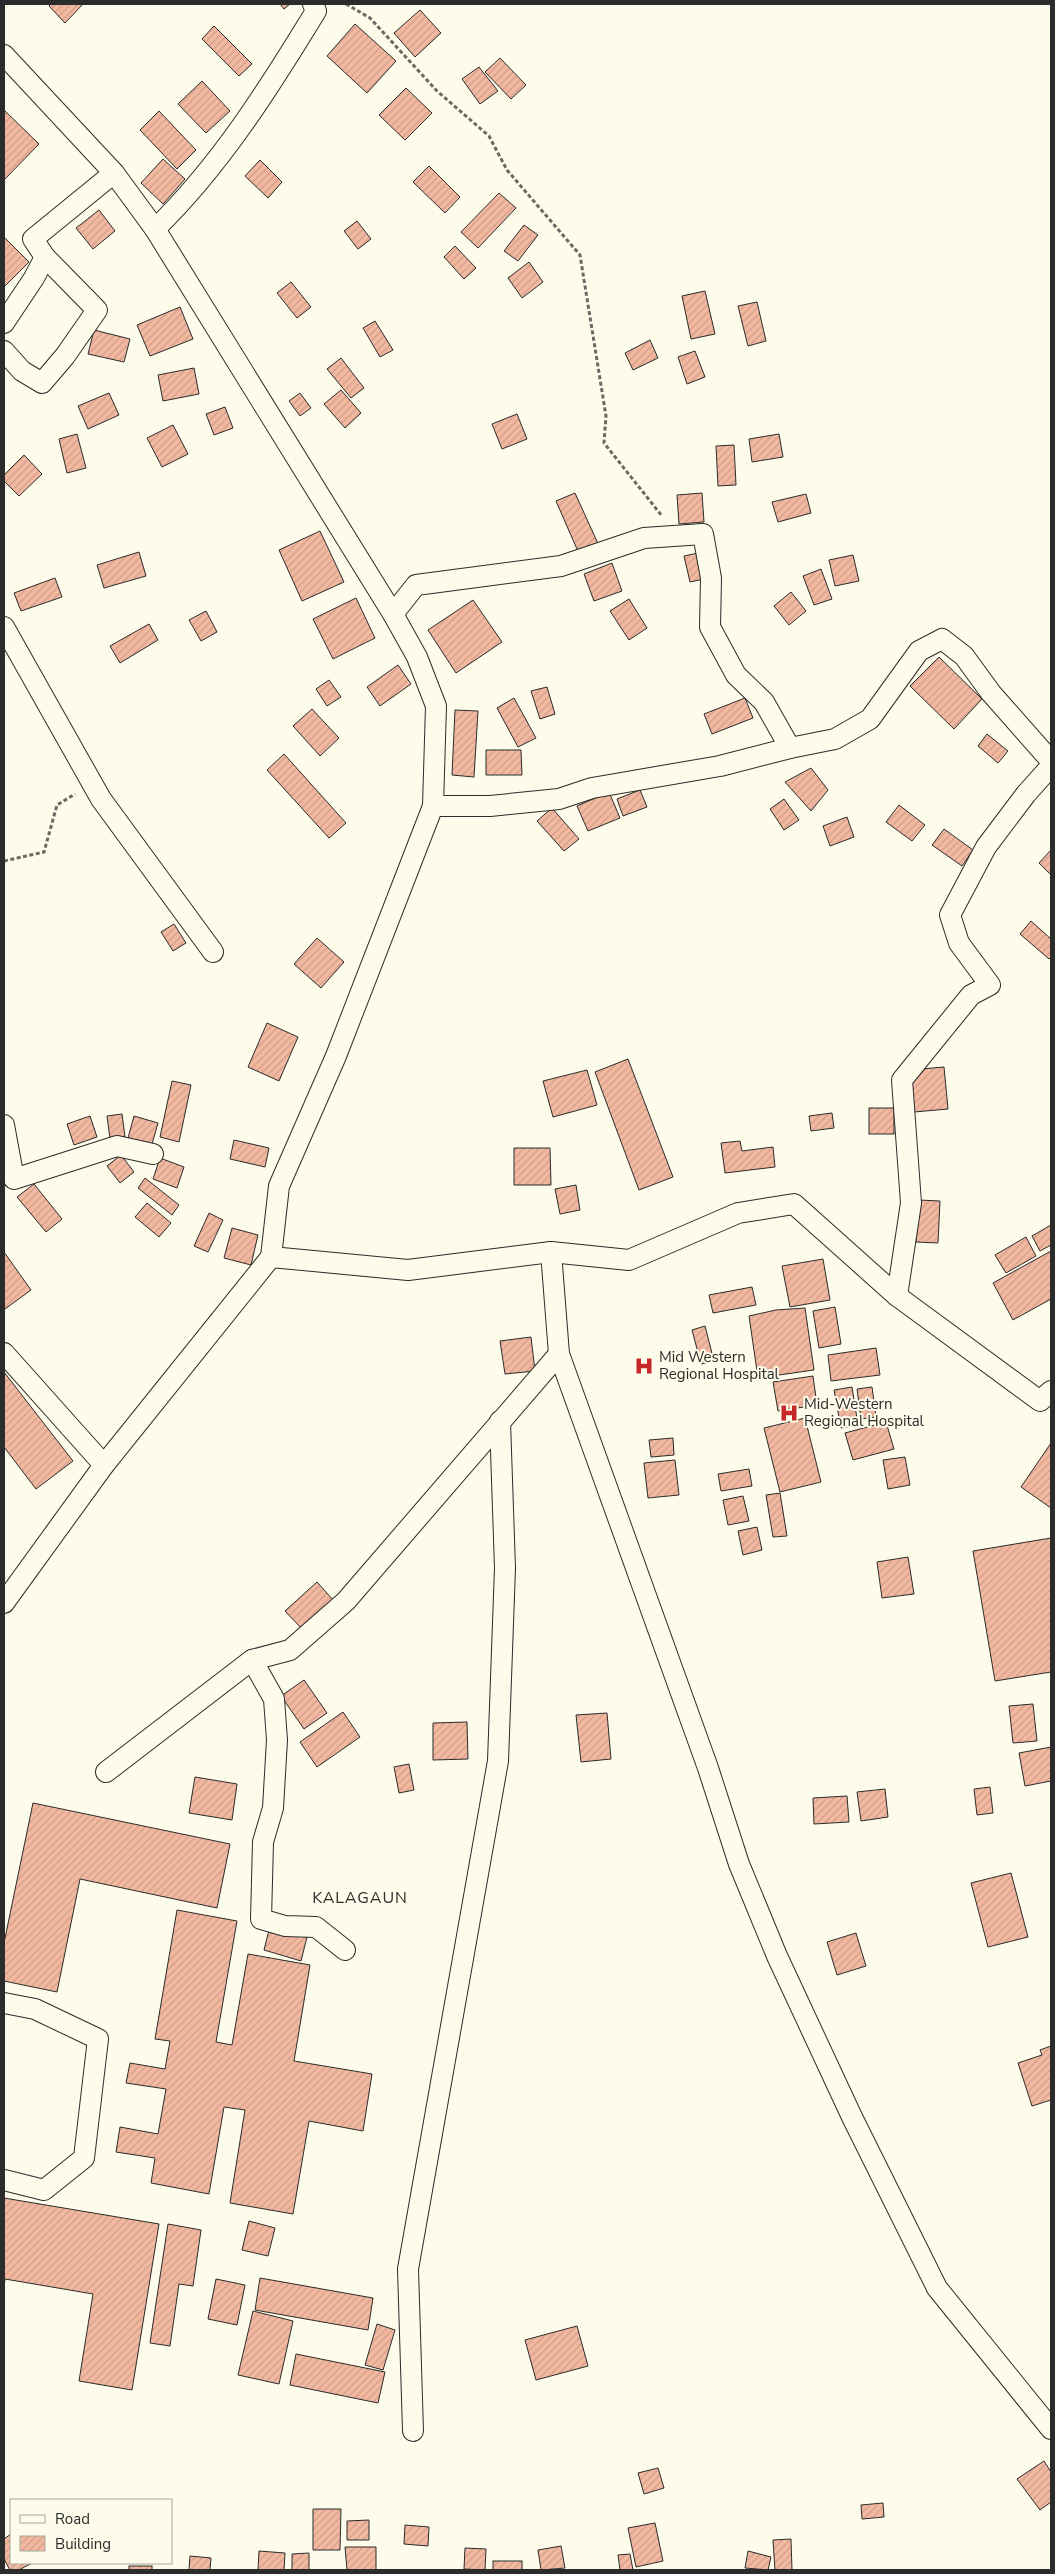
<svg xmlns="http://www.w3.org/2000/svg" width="1055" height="2574" viewBox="0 0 1055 2574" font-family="'Nunito Sans',sans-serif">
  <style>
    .building { fill: url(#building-hatch); stroke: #2b2b2b }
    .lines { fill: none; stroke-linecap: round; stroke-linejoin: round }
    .minor-casing { stroke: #2b2b2b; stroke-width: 22 }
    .path { stroke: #6a6964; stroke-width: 3; stroke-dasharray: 4 2.5; stroke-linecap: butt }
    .minor { stroke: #fdfbea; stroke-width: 20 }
    .labels { text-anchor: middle; stroke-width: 4; stroke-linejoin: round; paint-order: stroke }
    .poi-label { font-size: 15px; fill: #2b2b2b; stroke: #fdfbea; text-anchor: start }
    .neighbourhood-label { font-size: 16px; letter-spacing: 1px; fill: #2b2b2b; stroke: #fdfbea }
  </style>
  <defs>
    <pattern id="building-hatch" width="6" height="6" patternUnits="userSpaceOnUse" patternTransform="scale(1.25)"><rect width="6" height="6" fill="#f2b8a0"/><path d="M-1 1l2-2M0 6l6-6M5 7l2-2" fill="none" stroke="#d09e8a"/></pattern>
  </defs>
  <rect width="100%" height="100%" fill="#fdfbea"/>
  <g class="building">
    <polygon points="51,4 83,4 65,23 49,6"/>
    <polygon points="280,4 290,4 284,9"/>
    <polygon points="420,10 441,33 415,57 394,33"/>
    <polygon points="355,24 396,61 367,93 327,56"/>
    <polygon points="214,26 252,64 239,76 202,39"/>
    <polygon points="500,58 526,85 511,99 485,72"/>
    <polygon points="479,67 498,91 480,104 462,79"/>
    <polygon points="202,81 230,111 206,133 178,104"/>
    <polygon points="406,88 432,113 405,140 379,115"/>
    <polygon points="4,110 39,144 4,180"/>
    <polygon points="159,111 196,150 177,169 140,130"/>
    <polygon points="163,159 185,179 163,204 141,183"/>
    <polygon points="260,160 282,182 268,198 245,176"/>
    <polygon points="429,166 460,197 445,213 413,182"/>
    <polygon points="499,193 516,208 478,248 461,232"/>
    <polygon points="99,210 115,231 93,249 76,228"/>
    <polygon points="357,221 371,239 358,249 344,231"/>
    <polygon points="524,225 538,235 518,261 504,251"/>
    <polygon points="4,237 29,262 4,287"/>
    <polygon points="455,246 476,268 464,279 444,257"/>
    <polygon points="529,262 543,282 522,298 508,278"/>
    <polygon points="291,282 311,307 297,318 277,293"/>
    <polygon points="705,291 715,334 691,339 682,296"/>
    <polygon points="757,302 766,341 748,346 738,306"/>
    <polygon points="180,307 193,339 150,356 137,325"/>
    <polygon points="375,321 393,350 380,357 363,328"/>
    <polygon points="94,330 130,339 124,362 88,354"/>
    <polygon points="650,340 658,358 633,370 625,353"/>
    <polygon points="695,351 705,377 687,384 678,357"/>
    <polygon points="341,358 364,388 351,398 327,369"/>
    <polygon points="194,368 199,394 163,401 158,375"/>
    <polygon points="341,390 361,413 345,428 324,404"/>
    <polygon points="109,393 119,415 88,429 78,406"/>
    <polygon points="300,393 311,408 300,416 289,401"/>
    <polygon points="225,407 233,428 214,435 206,414"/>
    <polygon points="517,414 527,439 502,449 492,424"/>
    <polygon points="173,425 188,454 162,467 147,438"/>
    <polygon points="77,434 86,468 67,473 59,439"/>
    <polygon points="779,434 783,457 752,462 749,439"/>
    <polygon points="734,445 736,485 718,486 716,446"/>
    <polygon points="24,455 42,474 19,496 4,481 4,475"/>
    <polygon points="575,493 600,548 580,556 556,501"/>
    <polygon points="702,493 704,522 679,524 677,495"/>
    <polygon points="806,494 811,513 778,522 772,502"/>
    <polygon points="320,531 344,582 302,601 279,550"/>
    <polygon points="139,552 146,576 104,588 97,565"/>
    <polygon points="698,553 704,579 690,582 684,556"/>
    <polygon points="853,555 859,581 835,586 829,560"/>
    <polygon points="612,563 622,591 594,601 584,574"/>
    <polygon points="821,569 832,599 814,605 803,576"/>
    <polygon points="55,578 62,597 21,611 14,593"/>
    <polygon points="791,592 806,611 789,625 774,606"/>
    <polygon points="356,598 375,638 333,659 313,619"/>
    <polygon points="629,599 647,628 629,640 610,611"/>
    <polygon points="473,600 502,642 456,673 428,630"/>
    <polygon points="206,611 217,632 201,641 189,620"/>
    <polygon points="149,624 158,640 120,663 110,646"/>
    <polygon points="939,657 982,699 954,729 910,686"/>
    <polygon points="398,665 411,684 380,706 367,687"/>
    <polygon points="329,680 341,697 327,706 316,689"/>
    <polygon points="547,687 555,714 540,719 531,691"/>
    <polygon points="514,698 536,738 518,747 497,708"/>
    <polygon points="745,698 753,718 712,734 704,714"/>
    <polygon points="312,709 339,738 320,756 293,726"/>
    <polygon points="455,710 478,711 474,777 452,775"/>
    <polygon points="987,734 1008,751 998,763 978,746"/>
    <polygon points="486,750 521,750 522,775 486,775"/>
    <polygon points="284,754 346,823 329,838 267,770"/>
    <polygon points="811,768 828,790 811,811 785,782"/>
    <polygon points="640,790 647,807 623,816 617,799"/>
    <polygon points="609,792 620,818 588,831 577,806"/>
    <polygon points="784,799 799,820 784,830 770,809"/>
    <polygon points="899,805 925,825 912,841 886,822"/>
    <polygon points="552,808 579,839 564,851 537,821"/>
    <polygon points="847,817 854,837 830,846 823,826"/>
    <polygon points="944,829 973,850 962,866 932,845"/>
    <polygon points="1051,850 1051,875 1039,863"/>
    <polygon points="1031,921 1051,939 1051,957 1049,959 1020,934"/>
    <polygon points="174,924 186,943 173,951 161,932"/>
    <polygon points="317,938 344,962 321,988 294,964"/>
    <polygon points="267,1023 298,1037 279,1081 248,1067"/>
    <polygon points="628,1059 673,1177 639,1190 595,1072"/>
    <polygon points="944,1067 948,1109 914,1112 910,1070"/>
    <polygon points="587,1070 597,1105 553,1117 543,1081"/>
    <polygon points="172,1081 191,1085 179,1142 160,1137"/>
    <rect x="869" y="1108" width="25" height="26"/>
    <polygon points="832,1113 834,1128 811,1131 809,1116"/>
    <polygon points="122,1114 125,1137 110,1139 107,1116"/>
    <polygon points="90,1116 97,1137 74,1145 67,1124"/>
    <polygon points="134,1116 158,1123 152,1144 128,1138"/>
    <polygon points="234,1140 269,1148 265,1167 230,1159"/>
    <polygon points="740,1141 742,1151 773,1147 775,1167 725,1173 721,1143"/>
    <polygon points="514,1148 550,1148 551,1185 514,1185"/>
    <polygon points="121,1155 134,1172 120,1183 107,1166"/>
    <polygon points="160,1158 184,1167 177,1188 153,1179"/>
    <polygon points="145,1178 179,1205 172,1215 138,1188"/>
    <polygon points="34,1184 62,1219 46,1232 17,1197"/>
    <polygon points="576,1185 580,1210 560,1214 555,1189"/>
    <polygon points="919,1200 940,1201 938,1243 916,1242"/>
    <polygon points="147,1203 171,1223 159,1237 135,1217"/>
    <polygon points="209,1213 223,1220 208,1252 194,1246"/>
    <polygon points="1051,1225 1051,1245 1040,1251 1032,1236"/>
    <polygon points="232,1228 258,1235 251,1265 224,1258"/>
    <polygon points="1026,1237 1036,1256 1006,1273 995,1255"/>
    <polygon points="1051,1251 1051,1299 1013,1320 993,1283"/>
    <polygon points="4,1252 31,1290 5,1309 4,1308"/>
    <polygon points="823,1259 830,1300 790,1307 782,1266"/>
    <polygon points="752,1287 756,1305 713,1313 709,1295"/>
    <polygon points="835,1307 841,1344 819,1348 813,1311"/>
    <polygon points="805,1308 814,1370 758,1378 749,1316 776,1310"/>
    <polygon points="705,1326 714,1361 701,1364 692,1330"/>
    <polygon points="531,1337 535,1371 505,1374 500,1341"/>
    <polygon points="876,1348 880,1375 831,1381 828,1355"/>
    <polygon points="4,1372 73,1461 36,1489 4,1447"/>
    <polygon points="813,1376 817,1405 778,1411 773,1382"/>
    <polygon points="852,1387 858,1425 841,1428 834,1390"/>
    <polygon points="872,1387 876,1417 861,1419 857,1389"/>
    <polygon points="805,1418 821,1482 780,1492 764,1428"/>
    <polygon points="886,1422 894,1449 853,1460 845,1433"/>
    <polygon points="673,1438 674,1455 651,1457 649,1440"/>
    <polygon points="1051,1443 1051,1508 1021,1487"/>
    <polygon points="905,1457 910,1485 888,1489 883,1460"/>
    <polygon points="675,1460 679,1495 648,1498 644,1463"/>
    <polygon points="749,1469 752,1486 721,1491 718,1474"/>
    <polygon points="780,1493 787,1536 773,1537 766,1495"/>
    <polygon points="743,1496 749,1521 728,1525 723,1500"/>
    <polygon points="757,1527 762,1550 743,1555 738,1531"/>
    <polygon points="1051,1538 1051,1672 995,1681 973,1551"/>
    <polygon points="908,1557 914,1594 882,1598 877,1562"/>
    <polygon points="317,1582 335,1602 303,1630 285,1611"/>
    <polygon points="304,1680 327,1713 304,1729 281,1696"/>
    <polygon points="1033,1704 1037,1741 1013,1743 1009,1706"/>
    <polygon points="343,1712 360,1737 317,1767 300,1742"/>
    <polygon points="607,1713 611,1759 581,1762 576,1715"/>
    <polygon points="467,1722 468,1759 433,1760 433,1723"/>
    <polygon points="1051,1747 1051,1781 1025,1786 1019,1753"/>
    <polygon points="409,1764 414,1790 399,1793 394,1767"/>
    <polygon points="195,1777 237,1784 232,1820 189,1813"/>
    <polygon points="990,1787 993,1813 977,1815 974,1789"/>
    <polygon points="885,1789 888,1817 861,1821 857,1792"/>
    <polygon points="847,1796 849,1822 814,1824 813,1798"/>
    <polygon points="33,1803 230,1844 217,1908 80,1879 57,1992 4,1981 4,1943"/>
    <polygon points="1011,1873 1028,1937 988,1947 971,1883"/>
    <polygon points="177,1910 237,1921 216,2042 232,2045 248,1954 310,1965 294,2061 372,2074 363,2131 309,2121 293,2214 230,2203 245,2110 224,2107 209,2194 151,2183 155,2158 116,2152 120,2127 158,2134 166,2089 126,2083 130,2063 165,2069 170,2041 155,2039"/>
    <polygon points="270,1926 307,1937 301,1961 264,1950"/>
    <polygon points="856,1933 866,1966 837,1975 827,1942"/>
    <polygon points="1051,2046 1051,2100 1032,2106 1018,2063 1042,2055 1040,2050"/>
    <polygon points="4,2198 159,2224 132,2390 79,2381 93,2294 5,2279 4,2287"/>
    <polygon points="249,2221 275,2228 268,2256 242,2250"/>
    <polygon points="168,2224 201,2230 193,2286 179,2284 170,2346 150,2343"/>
    <polygon points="260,2278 373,2298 368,2330 255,2310"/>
    <polygon points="216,2279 245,2285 237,2325 208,2319"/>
    <polygon points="253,2311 293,2321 279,2384 238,2375"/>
    <polygon points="377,2324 395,2330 383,2370 365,2365"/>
    <polygon points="577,2326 588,2366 536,2380 525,2340"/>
    <polygon points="296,2354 385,2372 378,2403 290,2385"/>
    <polygon points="1044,2461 1051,2472 1051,2502 1040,2510 1017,2479"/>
    <polygon points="658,2468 664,2488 644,2494 638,2473"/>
    <polygon points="883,2503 884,2517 862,2519 861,2505"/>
    <polygon points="313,2509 341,2509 340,2550 313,2550"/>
    <polygon points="369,2520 369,2540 347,2540 347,2521"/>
    <polygon points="655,2523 663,2561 636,2567 628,2528"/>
    <polygon points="405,2525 429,2527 428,2546 404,2544"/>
    <polygon points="11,2534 11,2563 32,2563 19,2570 10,2570 4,2559 4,2539"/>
    <polygon points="791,2539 792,2570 775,2570 773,2540"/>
    <polygon points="561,2546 565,2568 541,2570 538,2550"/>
    <polygon points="345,2547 376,2547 376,2570 347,2570"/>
    <polygon points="465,2548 486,2549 485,2570 464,2569"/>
    <polygon points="259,2551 285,2553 284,2570 258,2570"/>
    <polygon points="748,2551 771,2557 768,2570 745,2568"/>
    <polygon points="309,2553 309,2570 292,2570 292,2554"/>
    <polygon points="630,2554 633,2570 620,2570 618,2555"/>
    <polygon points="190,2556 211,2558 210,2570 189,2570"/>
    <rect x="493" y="2561" width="29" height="9"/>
    <rect x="129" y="2566" width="23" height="4"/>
  </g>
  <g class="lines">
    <g class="minor-casing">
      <g id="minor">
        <polyline points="4,55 114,173 155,229 393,614 417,657 436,706 433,806 336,1056 279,1186 271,1257"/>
        <path d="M 155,229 C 220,166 269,88 316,11 L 313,4"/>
        <polyline points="4,323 34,278 45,257"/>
        <polyline points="4,351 22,371 42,383 65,356 97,310 45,257 33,239 114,173"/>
        <polyline points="393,614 416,585 561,566 644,538 703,534 711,578 710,627 736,675 764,702 790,748"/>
        <polyline points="4,627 101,799 213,952"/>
        <polyline points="433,806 490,806 559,799 592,788 720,766 790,748 835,739 870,719 919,651 942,639 964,656 991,693 1051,761"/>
        <polyline points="4,1125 14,1179 117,1146 153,1154"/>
        <polyline points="551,1252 559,1354 708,1768 739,1864 777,1956 852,2117 937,2288 1051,2429"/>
        <polyline points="897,1296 911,1203 902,1080 971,995 990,985 959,943 950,915 986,847 1026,794 1051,766"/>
        <polyline points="4,1353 104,1465"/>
        <polyline points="4,1603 104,1465 271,1257 408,1270 551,1252 629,1260 738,1213 794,1204 897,1296 1040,1401 1051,1391"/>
        <polyline points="252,1660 274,1699 277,1740 273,1808 263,1842 261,1919 285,1926 316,1927 345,1950"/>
        <polyline points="106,1772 252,1660 290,1650 346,1601 559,1354"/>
        <polyline points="4,2003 35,2009 98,2039 84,2158 44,2190 4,2180"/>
        <polyline points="413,2431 408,2269 498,1761 505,1568 500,1421"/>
      </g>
    </g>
    <g class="path">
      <polyline points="346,4 370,18 437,91 489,136 507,170 580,255 606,416 604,443 662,516"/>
      <polyline points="4,861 44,852 57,805 75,794"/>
    </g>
    <use href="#minor" class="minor"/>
  </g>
  <defs>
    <g id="hospital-bare" transform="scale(1.5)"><path d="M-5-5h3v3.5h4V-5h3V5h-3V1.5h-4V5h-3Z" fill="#c62828" stroke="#fdfbea" stroke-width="2.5" paint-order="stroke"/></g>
  </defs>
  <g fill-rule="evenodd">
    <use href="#hospital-bare" x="644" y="1366"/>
    <use href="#hospital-bare" x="789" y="1413"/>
  </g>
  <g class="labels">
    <g class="poi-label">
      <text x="659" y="1362">Mid Western<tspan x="659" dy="17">Regional Hospital</tspan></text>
      <text x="804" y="1409">Mid-Western<tspan x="804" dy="17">Regional Hospital</tspan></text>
    </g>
    <g class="neighbourhood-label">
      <text x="360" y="1903">KALAGAUN</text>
    </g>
  </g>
  <rect width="1055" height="2574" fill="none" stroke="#2b2b2b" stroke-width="10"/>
  <rect x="10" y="2499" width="162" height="65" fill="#fdfbea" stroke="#a9a89e"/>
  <rect x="20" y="2515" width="25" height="8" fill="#fdfbea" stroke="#a9a89e"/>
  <text x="55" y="2524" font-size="15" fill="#2b2b2b">Road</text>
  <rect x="20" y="2536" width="25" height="15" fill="url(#building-hatch)" stroke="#a9a89e"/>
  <text x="55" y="2549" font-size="15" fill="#2b2b2b">Building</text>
</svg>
